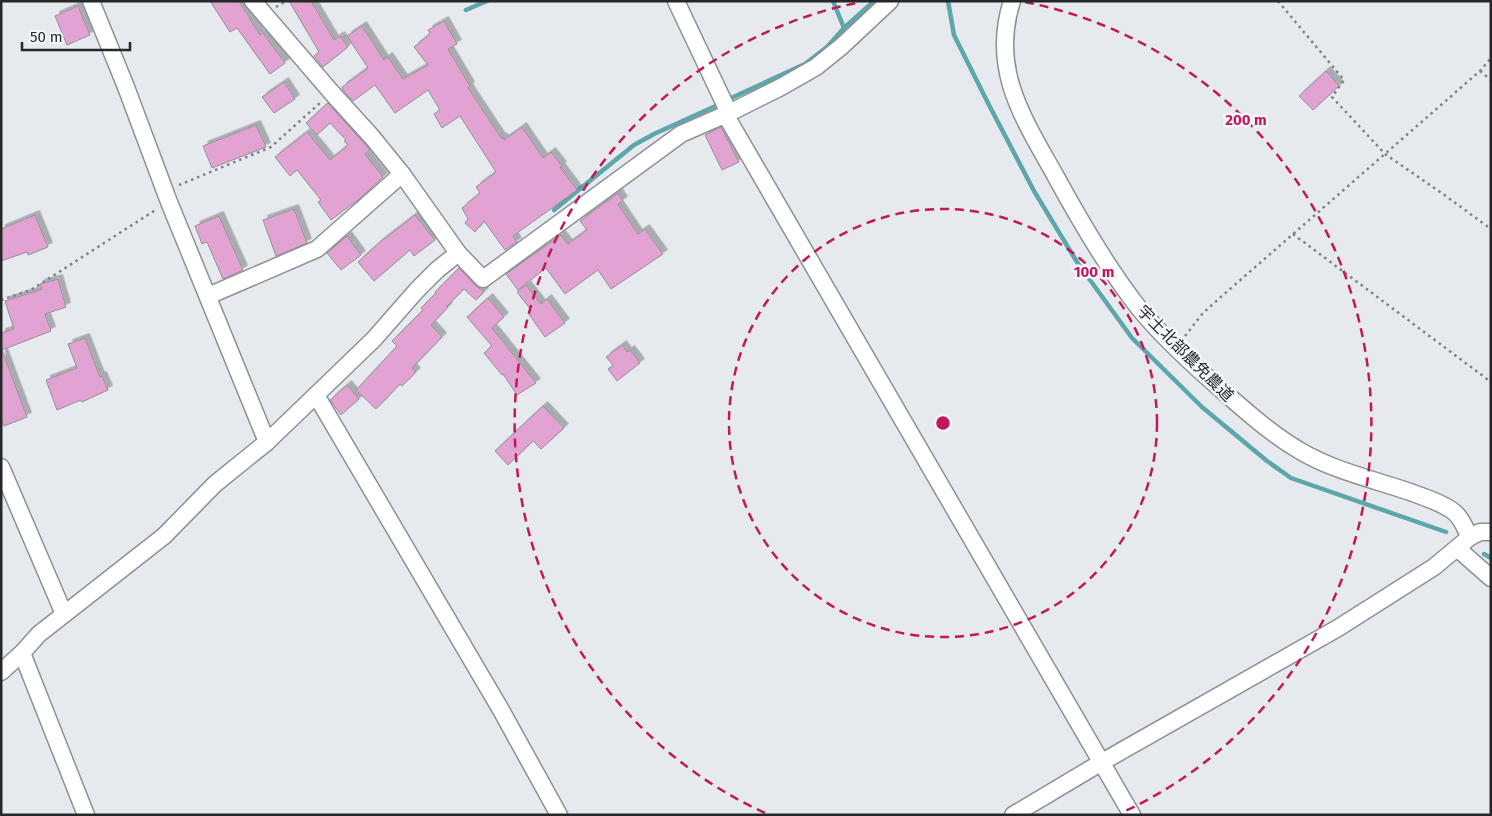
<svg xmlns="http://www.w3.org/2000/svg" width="1492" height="816" viewBox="0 0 1492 816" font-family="'Fira Sans','Noto Sans JP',sans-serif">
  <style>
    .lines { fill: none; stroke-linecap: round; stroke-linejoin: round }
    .stream { stroke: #5da6aa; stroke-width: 4.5 }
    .building { fill: #e2a3d3; stroke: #948f93; filter: url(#shadow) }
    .minor-casing { stroke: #8d9095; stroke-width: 19 }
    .path { stroke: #7e8184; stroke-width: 2.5; stroke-dasharray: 2.5 4; stroke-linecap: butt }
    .minor { stroke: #fff; stroke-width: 16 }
    .ring { fill: none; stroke: #c2185b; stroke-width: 2.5; stroke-dasharray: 9 6 }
    .labels { text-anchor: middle; stroke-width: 5; stroke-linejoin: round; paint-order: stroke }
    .street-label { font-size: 16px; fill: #252729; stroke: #f3f7fd }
    .centre { fill: #c2185b; stroke: #f3f7fd; stroke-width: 2.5 }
    .ring-label { font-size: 15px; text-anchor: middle; font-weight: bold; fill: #c2185b; stroke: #f3f7fd; stroke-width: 5; stroke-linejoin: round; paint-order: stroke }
  </style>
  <defs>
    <filter id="shadow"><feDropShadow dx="4.5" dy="-4.5" stdDeviation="0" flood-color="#0004"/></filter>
  </defs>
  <rect width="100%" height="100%" fill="#e6eaef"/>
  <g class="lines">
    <g class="stream">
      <polyline points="833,1 844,28"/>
      <polyline points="948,1 954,35 989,105 1034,191 1077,262 1132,338 1202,407 1267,461 1291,478 1446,532"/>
      <polyline points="466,10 487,1"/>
      <polyline points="727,100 805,64 827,47 844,28 874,1"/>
      <polyline points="554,210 634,145 654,134 720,104"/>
      <polyline points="1484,554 1491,558"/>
    </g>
  </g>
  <g class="building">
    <polygon points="210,1 239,1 260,35 263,33 285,63 270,74 237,28 230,32"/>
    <polygon points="289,1 311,1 334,40 340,36 348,47 323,67 314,56 319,52"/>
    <polygon points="78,6 90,35 67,45 55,16"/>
    <polygon points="444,21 457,44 448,49 470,86 468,88 501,138 502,137 504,140 522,127 543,158 551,152 562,166 560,167 577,190 513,236 517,242 505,250 484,221 475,232 465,223 468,219 462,208 480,193 476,187 496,172 460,116 442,128 434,114 440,110 428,90 395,113 375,85 353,101 343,90 342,87 368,68 347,36 362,26 384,60 388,57 403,79 428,65 414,47 430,34 428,30"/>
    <polygon points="1326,71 1339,86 1313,110 1299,96"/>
    <polygon points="284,82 295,99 274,113 262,97"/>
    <polygon points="328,103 370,150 365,154 383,177 358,200 331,220 318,202 321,200 297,170 290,176 275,157 307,132 330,160 348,145 344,141 346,140 330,123 317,135 306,123"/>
    <polygon points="256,125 266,147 212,168 203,146"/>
    <polygon points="721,127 739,162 722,170 705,135"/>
    <polygon points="618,193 623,201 618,204 638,234 645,229 663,254 611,289 598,270 565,294 546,268 518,290 506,274 561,235 568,244 587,230 580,221"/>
    <polygon points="294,209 307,243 276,256 263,220"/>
    <polygon points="35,215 48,247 28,255 27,252 1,261 1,229"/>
    <polygon points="415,215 435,240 414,256 410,250 374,281 358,262 380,242"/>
    <polygon points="219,216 243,270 223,279 207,242 202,244 195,226"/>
    <polygon points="347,236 361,255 341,270 327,253"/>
    <polygon points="459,268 476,286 484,292 476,300 464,289 447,306 448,307 431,325 442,337 412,368 416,372 402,386 400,384 376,409 356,390 397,346 392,341 423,310 421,308 436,293 435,292"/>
    <polygon points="58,279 66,307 45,314 51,331 2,350 27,417 4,426 1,420 1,333 14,329 5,301 42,289 40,284"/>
    <polygon points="526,285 541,304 547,299 565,323 545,337 528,313 531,310 517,292"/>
    <polygon points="488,298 504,317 492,328 536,383 517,395 503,374 502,375 484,353 492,346 467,317"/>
    <polygon points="85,338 100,377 102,376 108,390 82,402 81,400 57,410 46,380 77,368 68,344"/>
    <polygon points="622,345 627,352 630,350 640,363 617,381 608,369 613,365 606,357"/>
    <polygon points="347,385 359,399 341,415 330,400"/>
    <polygon points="543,406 564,428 541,449 533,441 508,465 495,451"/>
  </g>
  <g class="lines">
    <g class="minor-casing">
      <g id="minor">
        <polyline points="91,1 126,87 169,202 267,442"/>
        <polyline points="253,1 332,93 372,137 402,174 458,253 483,279 681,134 729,113 781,87 816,67 842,46 890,1"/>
        <polyline points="676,1 729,113"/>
        <path d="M 1012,1 C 990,69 1023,118 1055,175 C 1080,221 1106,266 1138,307 C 1163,338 1194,366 1224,392 C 1249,414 1274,436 1302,452 C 1337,472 1376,480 1413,493 C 1426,498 1443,503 1454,512 C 1462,518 1465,529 1470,537"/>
        <polyline points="725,114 1132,815"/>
        <polyline points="208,296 317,249 402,174"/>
        <polyline points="316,395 501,710 559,815"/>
        <polyline points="1,467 64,614"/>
        <polyline points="1458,549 1491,578"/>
        <polyline points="22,653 86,815"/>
        <polyline points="1,672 22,653 39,634 164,536 215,484 267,442 316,395 374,339 417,290 437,270 458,253"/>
        <polyline points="1013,815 1102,762 1338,628 1434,567 1470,537 1480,532 1491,532"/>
      </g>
    </g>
    <g class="path">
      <polyline points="1278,1 1344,80 1332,97 1385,154 1443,194 1491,229"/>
      <polyline points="276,7 286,1"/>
      <polyline points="1480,71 1491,80"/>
      <polyline points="179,185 271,147 321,102"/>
      <polyline points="1293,234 1491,382"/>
      <polyline points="1,300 31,290 157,209"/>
      <polyline points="1185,336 1203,313 1222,296 1480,71 1491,58"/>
    </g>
    <use href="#minor" class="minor"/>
  </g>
  <g class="ring">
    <circle cx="943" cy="423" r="214"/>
    <path d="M765 813A429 429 0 0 1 861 2M1025 2A429 429 0 0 1 1121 813"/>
  </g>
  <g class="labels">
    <g class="street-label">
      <text transform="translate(1186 353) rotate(45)" y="6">宇土北部農免農道</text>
    </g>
  </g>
  <circle cx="943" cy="423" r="8" class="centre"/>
  <g class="ring-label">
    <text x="1246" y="125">200 m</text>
    <text x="1094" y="277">100 m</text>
  </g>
  <rect width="1492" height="816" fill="none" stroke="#252729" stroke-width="5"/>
  <path d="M22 42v8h108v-8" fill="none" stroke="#252729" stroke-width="2.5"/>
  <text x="30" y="42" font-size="15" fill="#252729" stroke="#f3f7fd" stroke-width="4" paint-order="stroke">50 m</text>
</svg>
